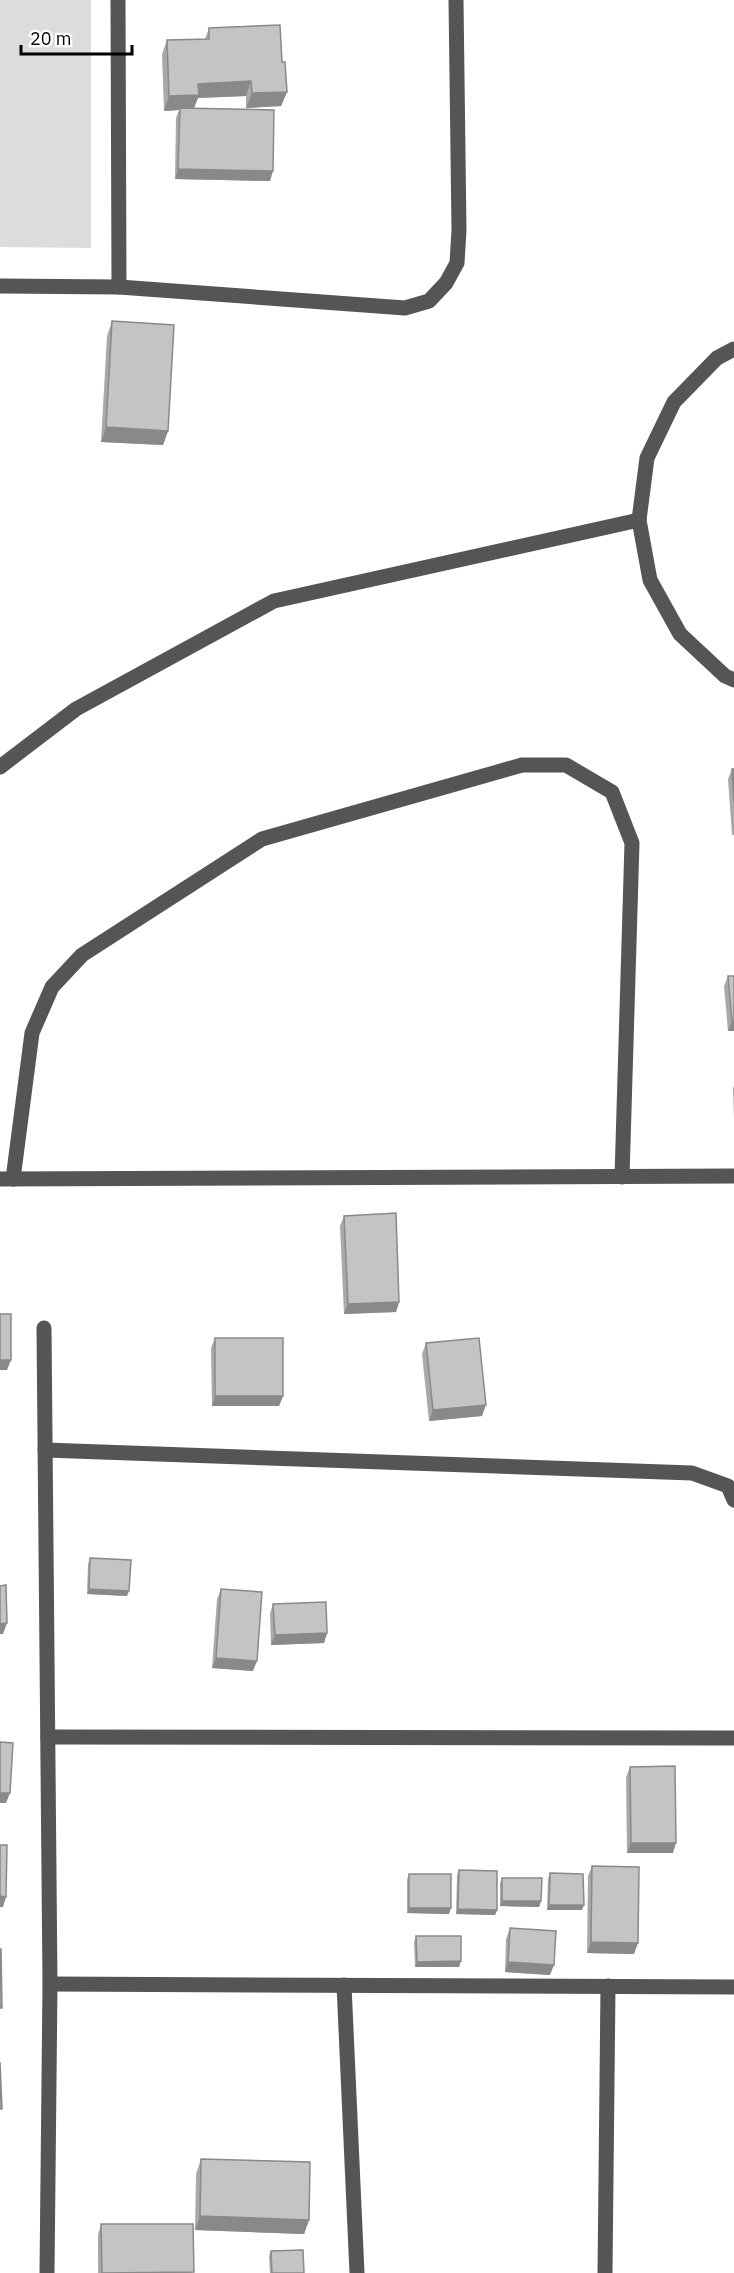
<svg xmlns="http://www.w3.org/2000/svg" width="734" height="2273" viewBox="0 0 734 2273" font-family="'IBM Plex Sans',sans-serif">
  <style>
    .green { fill: #dcdcdc }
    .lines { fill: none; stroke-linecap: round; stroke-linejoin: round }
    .minor { stroke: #555; stroke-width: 15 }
    .wall { fill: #a9a9a9 }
    .shaded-wall { fill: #898989 }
    .building { fill: #c4c4c4; stroke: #898989; stroke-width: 1.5 }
  </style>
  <rect width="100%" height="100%" fill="#fff"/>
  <polygon class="green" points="0,0 91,0 91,248 0,247"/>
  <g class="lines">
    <g class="minor">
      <polyline points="118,0 119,287"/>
      <polyline points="0,286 119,287 405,308 429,301 446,283 457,263 459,230 456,0"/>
      <polyline points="734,349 717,358 674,402 647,458 639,520 650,580 680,634 725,676 734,680"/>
      <polyline points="0,767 76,709 274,601 639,520"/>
      <polyline points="0,1179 734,1176"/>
      <polyline points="13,1179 32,1033 52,987 82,955 262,839 522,765 566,765 612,792 632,843 622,1177"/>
      <polyline points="44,1328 50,1984 47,2273"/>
      <polyline points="45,1450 692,1473 728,1486 734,1500"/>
      <polyline points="48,1737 734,1738"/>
      <polyline points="50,1984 734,1987"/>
      <polyline points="344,1985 357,2273"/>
      <polyline points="605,2273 608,1986"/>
    </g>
  </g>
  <g class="wall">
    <polygon points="209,28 282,62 287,92 281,106 246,108 246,96 198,98 194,108 270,181 175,179 176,118 179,110 164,111 162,54 167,40 205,39"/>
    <polygon points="112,321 168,431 163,445 101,442 107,336"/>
    <polygon points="732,769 734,769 734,835 732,835 728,779"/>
    <polygon points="728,976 734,1031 728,1031 724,986"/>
    <polygon points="734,1085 734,1119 733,1089"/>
    <polygon points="344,1216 399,1302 396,1312 344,1314 340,1226"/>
    <polygon points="215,1338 283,1396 279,1406 212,1406 211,1348"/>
    <polygon points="426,1343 482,1416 429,1421 422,1354"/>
    <polygon points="90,1558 127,1596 87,1594 88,1564"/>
    <polygon points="221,1589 253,1671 212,1668 217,1599"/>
    <polygon points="273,1604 327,1633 324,1643 271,1645 270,1614"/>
    <polygon points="630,1767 673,1853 627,1853 626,1777"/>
    <polygon points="592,1866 634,1954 587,1953 588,1876"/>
    <polygon points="459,1870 497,1910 495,1915 456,1914 457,1875"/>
    <polygon points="550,1873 582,1910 547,1910 548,1879"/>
    <polygon points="409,1874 449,1914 407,1913 407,1880"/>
    <polygon points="502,1878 541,1901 539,1907 500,1906 500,1883"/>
    <polygon points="510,1928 550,1975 505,1972 506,1939"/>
    <polygon points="416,1936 459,1967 415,1967 414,1942"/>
    <polygon points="201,2159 309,2220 304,2234 195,2230 196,2174"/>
    <polygon points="101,2224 193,2273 98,2273 98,2235"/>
    <polygon points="271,2251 304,2273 270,2273 269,2256"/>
  </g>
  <g class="shaded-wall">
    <polygon points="251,81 246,96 198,98 193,110 180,108 179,110 164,111 169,96 198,84"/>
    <polygon points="287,92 281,106 246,108 252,93"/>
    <polygon points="178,169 273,171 270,181 175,179"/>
    <polygon points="106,427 168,431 163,445 101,442"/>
    <polygon points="732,1021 734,1021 734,1031 728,1031"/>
    <polygon points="399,1302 396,1312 344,1314 348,1304"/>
    <polygon points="0,1360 11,1360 7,1370 0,1370"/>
    <polygon points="215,1396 283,1396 279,1406 212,1406"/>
    <polygon points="486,1405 482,1416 429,1421 433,1410"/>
    <polygon points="89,1589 129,1591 127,1596 87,1594"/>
    <polygon points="7,1623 3,1634 0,1634 0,1624"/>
    <polygon points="327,1633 324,1643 271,1645 275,1635"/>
    <polygon points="216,1658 257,1661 253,1671 212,1668"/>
    <polygon points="0,1793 10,1793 6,1803 0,1803"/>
    <polygon points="631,1843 676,1843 673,1853 627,1853"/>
    <polygon points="0,1896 6,1897 3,1907 0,1907"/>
    <polygon points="502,1901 541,1901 539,1907 500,1906"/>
    <polygon points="549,1905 584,1905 582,1910 547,1910"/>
    <polygon points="409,1908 451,1908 449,1914 407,1913"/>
    <polygon points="458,1909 497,1910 495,1915 456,1914"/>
    <polygon points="591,1942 638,1943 634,1954 587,1953"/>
    <polygon points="461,1961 459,1967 415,1967 417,1962"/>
    <polygon points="508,1962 554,1965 550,1975 505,1972"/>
    <polygon points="200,2216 309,2220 304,2234 195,2230"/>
  </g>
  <g class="building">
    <polygon points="280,25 282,62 285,62 287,92 252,93 251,81 198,84 199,95 169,96 167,40 209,39 209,28"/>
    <polygon points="180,108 274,110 273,171 178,169"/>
    <polygon points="112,321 174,325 168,431 106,427"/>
    <polygon points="732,769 734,769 734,801"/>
    <polygon points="728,976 734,976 734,1021 732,1021"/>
    <polygon points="396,1213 399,1302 348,1304 344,1216"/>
    <rect x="0" y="1314" width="11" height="46"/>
    <rect x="215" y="1338" width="68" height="58"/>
    <polygon points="479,1338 486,1405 433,1410 426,1343"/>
    <polygon points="90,1558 131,1560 129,1591 89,1589"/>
    <polygon points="6,1585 7,1623 0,1624 0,1586"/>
    <polygon points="221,1589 262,1592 257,1661 216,1658"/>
    <polygon points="326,1602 327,1633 275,1635 273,1604"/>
    <polygon points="0,1742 13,1743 10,1793 0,1793"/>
    <polygon points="675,1766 676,1843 631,1843 630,1767"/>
    <polygon points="0,1845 7,1845 6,1897 0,1896"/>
    <polygon points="592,1866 639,1867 638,1943 591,1942"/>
    <polygon points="459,1870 497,1871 497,1910 458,1909"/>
    <polygon points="550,1873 583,1874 584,1905 549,1905"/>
    <rect x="409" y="1874" width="42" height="34"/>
    <polygon points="502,1878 542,1878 541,1901 502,1901"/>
    <polygon points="510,1928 556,1931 554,1965 508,1962"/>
    <polygon points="416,1936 461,1936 461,1961 417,1962"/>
    <polygon points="0,1949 1,1949 2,2008 0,2008"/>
    <polygon points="0,2062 2,2109 0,2109"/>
    <polygon points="201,2159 310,2162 309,2220 200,2216"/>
    <polygon points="101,2224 193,2224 194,2272 102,2273"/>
    <polygon points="303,2250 304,2273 272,2273 271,2251"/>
  </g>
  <path d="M21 45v9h111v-9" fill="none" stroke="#000000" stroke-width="3"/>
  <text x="30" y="45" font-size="18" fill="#000000" stroke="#ffffff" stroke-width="4.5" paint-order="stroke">20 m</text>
</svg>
